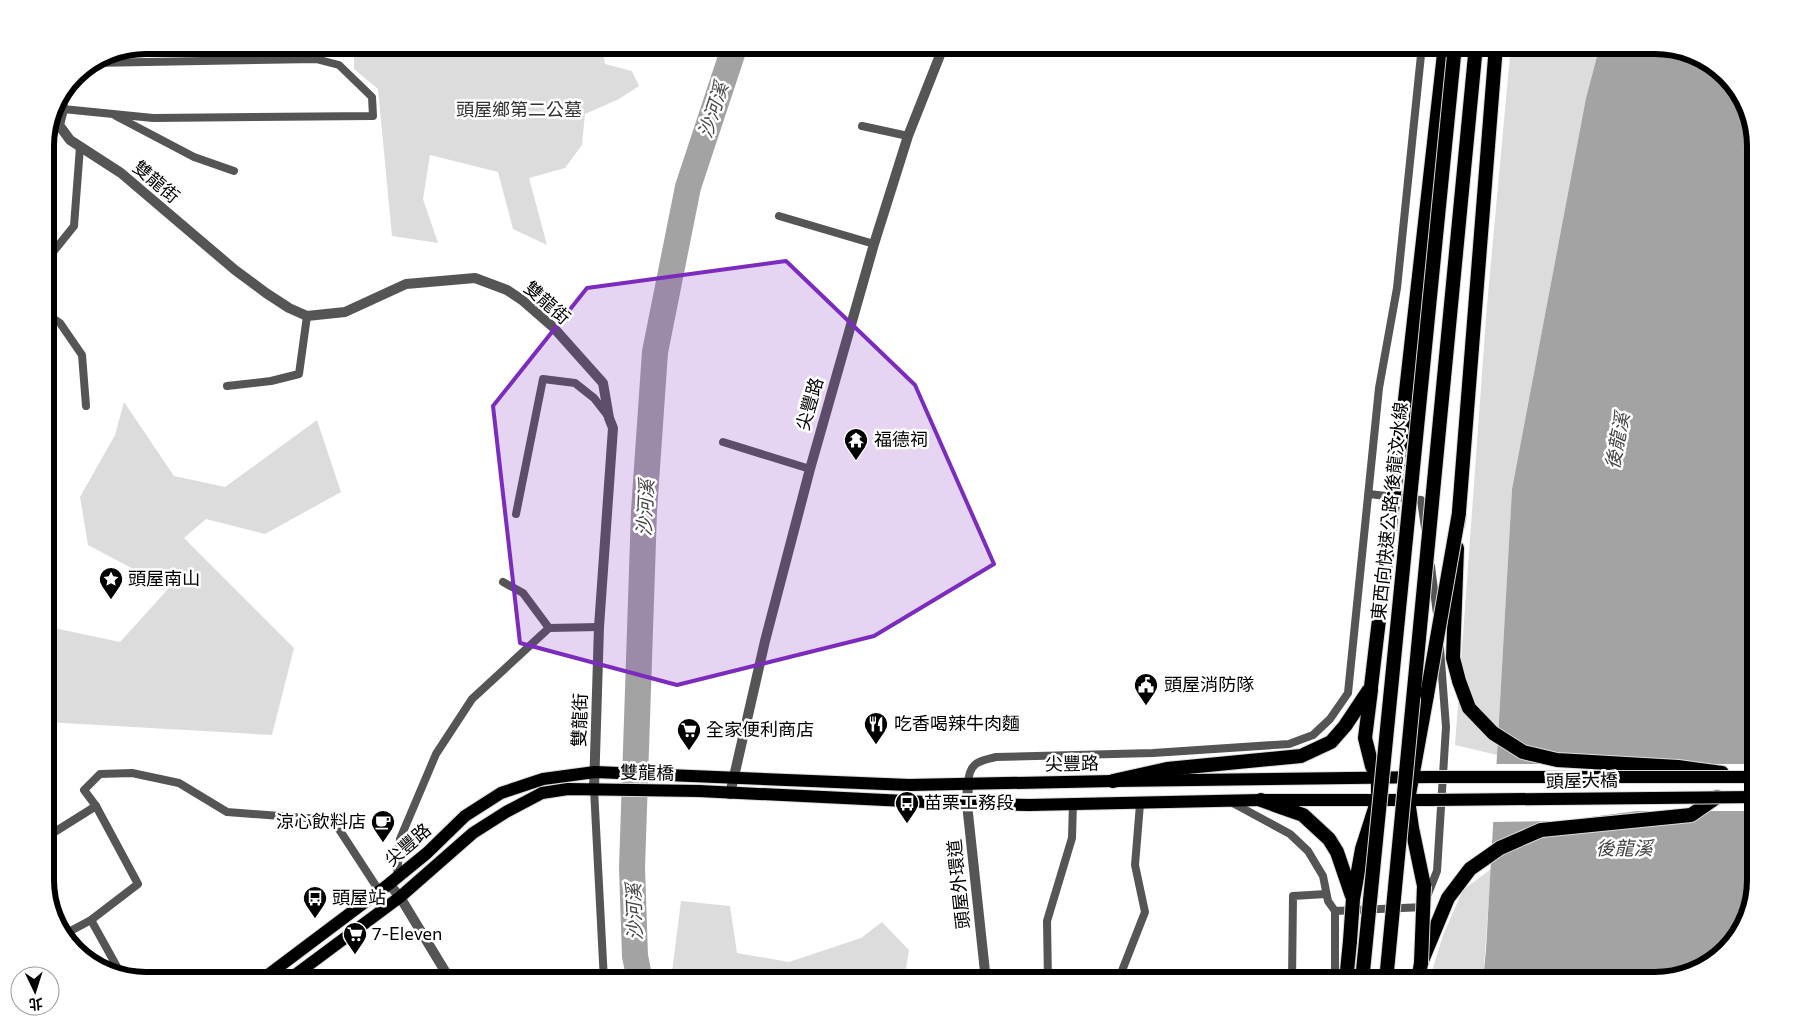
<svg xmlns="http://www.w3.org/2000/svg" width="1801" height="1026" viewBox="0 0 1801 1026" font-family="Commissioner,'Noto Sans TC',sans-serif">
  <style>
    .green { fill: #dcdcdc }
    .water { fill: #a3a3a3 }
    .pier { fill: #fff }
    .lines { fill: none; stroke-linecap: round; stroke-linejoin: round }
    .river { stroke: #a3a3a3; stroke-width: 26 }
    .primary-casing { stroke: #dbdbdb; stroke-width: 14 }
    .trunk-casing { stroke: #dbdbdb; stroke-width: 16 }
    .service { stroke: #555; stroke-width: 8 }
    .minor { stroke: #555; stroke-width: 10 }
    .tertiary { stroke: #555; stroke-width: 10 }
    .primary { stroke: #000; stroke-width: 12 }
    .trunk { stroke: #000; stroke-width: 14 }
    .primary-bridge-casing { stroke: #dbdbdb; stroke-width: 14; stroke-linecap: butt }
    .trunk-bridge-casing { stroke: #dbdbdb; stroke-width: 16; stroke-linecap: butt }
    .primary-bridge { stroke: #000; stroke-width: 12 }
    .trunk-bridge { stroke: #000; stroke-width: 14 }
    .marked { fill: #7b2cbf; fill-opacity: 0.2; stroke: #7b2cbf; stroke-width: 4; stroke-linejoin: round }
    .labels { text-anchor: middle; stroke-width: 5; stroke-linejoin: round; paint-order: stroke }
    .park-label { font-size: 18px; fill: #333; stroke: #fff }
    .street-label { font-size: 18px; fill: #000; stroke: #fff }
    .poi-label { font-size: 18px; fill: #000; stroke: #fff; text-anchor: start }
    .water-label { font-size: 19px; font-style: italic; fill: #444; stroke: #fff }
    .rim { fill: none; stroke: #000; stroke-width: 6 }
  </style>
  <rect width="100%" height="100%" fill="#fff"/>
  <g class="green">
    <polygon points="354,45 602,45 605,64 632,71 639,86 619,99 585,114 582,145 565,168 529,178 547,245 513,229 498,172 430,155 423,199 438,243 392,236 378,89 354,69"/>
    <polygon points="1511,45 1600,45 1586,98 1512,489 1497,755 1455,745 1487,305"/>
    <polygon points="124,402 174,476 225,487 317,420 341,492 265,534 206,519 184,538 294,648 272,735 45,722 45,626 120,642 169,588 88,545 80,497 115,435"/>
    <polygon points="1491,869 1483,981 1429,981 1443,935 1463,890"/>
    <polygon points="681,901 730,906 737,953 789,962 861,938 882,922 909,950 904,981 675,981 672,972"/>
  </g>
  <polygon class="water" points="1600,45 1655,45 1705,58 1739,90 1756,139 1756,881 1743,930 1706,967 1656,981 1483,981 1486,950 1512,489 1586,98"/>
  <polygon class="pier" points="1494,764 1756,764 1756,811 1637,811 1560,821 1491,822"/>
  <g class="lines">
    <polyline class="river" points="640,981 635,956 632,868 644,511 655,352 688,187 735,45"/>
    <g class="primary-casing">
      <g id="primary">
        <polyline points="260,981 389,884 427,853 465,816 501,793 543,779 595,772 909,785 1113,781 1430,777"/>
        <polyline points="287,981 400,897 473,833 506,812 542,793 568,789 699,791 967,804 1029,805 1261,800 1429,800"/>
      </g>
    </g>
    <g class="trunk-casing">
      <g id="trunk">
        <polyline points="1403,418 1445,45"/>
        <polyline points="1458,524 1496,45"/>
        <polyline points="1457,548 1453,658 1459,681 1469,708 1493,733 1523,752 1557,760 1678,767 1722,773"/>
        <polyline points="1113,781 1167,769 1301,756 1331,742 1345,726 1371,687"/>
        <polyline points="1261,800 1303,815 1329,839 1337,852 1352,896"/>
        <polyline points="1424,886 1412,828 1408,800 1427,695"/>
        <polyline points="1353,899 1362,849 1378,799 1378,778 1372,766 1365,738 1371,690"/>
        <polyline points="1346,981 1350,941"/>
        <polyline points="1418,981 1421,963 1448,898 1470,869 1500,848 1541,830 1691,815 1717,797"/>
      </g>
    </g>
    <g class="service">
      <polyline points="63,109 153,118 373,116 372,97 339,65 316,59 91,63"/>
      <polyline points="116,116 194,157 234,171"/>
      <polyline points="862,126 908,136"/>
      <polyline points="779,216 874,244"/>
      <polyline points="45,262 74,226 80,147"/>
      <polyline points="45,313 60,323 82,355 86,406"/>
      <polyline points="227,386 271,381 299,374 307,316"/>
      <polyline points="723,442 810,469"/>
      <polyline points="1369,494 1421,500 1425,528"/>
      <polyline points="516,514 543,379 575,383 594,398 608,416"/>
      <polyline points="1431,566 1437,614"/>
      <polyline points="503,582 523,593 549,628"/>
      <path d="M 968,784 C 969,763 978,761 996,757 L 1153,753 L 1289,744 L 1313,735 L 1330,719 L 1348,693 L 1379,388 L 1397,288 L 1422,45"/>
      <polyline points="594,789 604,981"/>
      <polyline points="1231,802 1290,834 1308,851 1323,876 1328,901 1335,911 1335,981"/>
      <polyline points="45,838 96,806"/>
      <polyline points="395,878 397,876 400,839 436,754 472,699 549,628 599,627"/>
      <polyline points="1428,894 1437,871 1446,727 1440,648"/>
      <polyline points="1335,911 1424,907 1424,905"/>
      <polyline points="91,920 121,974"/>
      <polyline points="63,935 91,920 138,884 96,806 84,790 100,774 132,773 179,783 227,812 333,820 378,889 382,888"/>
      <polyline points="1048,981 1047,921 1072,838 1073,803"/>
      <polyline points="1118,981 1145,912 1135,865 1140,804"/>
      <polyline points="1292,981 1293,896 1326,894"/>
    </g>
    <g class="minor">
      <polyline points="62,93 63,109 59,125 70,140 121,173 235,270 266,293 289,308 307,316 345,312 406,284 475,278 507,290 522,300 553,327 603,383 609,418 613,428 599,627 594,789"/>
      <polyline points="389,884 400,897 451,981"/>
    </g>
    <g class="tertiary">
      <polyline points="968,784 967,804 986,981"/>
      <polyline points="730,794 765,641 810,469 874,244 908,136 944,45"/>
    </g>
    <use href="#primary" class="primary"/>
    <use href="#trunk" class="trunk"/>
    <g class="primary-bridge-casing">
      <g id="primary-bridge">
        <polyline points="1430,777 1756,777"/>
        <polyline points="1429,800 1756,797"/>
      </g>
    </g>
    <g class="trunk-bridge-casing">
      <g id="trunk-bridge">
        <polyline points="1371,687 1403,418"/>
        <polyline points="1427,695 1459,513"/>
        <polyline points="1350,941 1353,899"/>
        <polyline points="1421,963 1424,886"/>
        <polyline points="1362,981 1455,45"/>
        <polyline points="1386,981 1476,45"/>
      </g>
    </g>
    <use href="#primary-bridge" class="primary-bridge"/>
    <use href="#trunk-bridge" class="trunk-bridge"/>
  </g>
  <path class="marked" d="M 786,261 L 915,385 L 994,564 L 874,636 L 677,685 L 520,643 L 493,406 L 587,288 Z"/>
  <defs>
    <g id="temple-pin" transform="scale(1.25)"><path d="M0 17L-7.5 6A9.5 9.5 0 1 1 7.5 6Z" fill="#000" stroke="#fff"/><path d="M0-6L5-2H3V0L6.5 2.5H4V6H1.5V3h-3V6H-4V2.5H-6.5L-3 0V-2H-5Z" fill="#fff"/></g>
    <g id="sight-pin" transform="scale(1.25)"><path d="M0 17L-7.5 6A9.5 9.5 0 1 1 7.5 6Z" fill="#000" stroke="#fff"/><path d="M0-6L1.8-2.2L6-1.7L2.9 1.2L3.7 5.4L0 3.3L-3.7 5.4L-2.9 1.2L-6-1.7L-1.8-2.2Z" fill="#fff"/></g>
    <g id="civic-pin" transform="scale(1.25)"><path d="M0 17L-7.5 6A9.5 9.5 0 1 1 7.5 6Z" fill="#000" stroke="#fff"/><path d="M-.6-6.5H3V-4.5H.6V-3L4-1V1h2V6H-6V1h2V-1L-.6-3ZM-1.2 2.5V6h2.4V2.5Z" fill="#fff"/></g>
    <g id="restaurant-pin" transform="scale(1.25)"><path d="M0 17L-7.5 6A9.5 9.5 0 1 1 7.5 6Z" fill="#000" stroke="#fff"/><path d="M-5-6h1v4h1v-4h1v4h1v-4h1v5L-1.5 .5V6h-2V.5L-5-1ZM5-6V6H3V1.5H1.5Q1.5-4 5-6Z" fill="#fff"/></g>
    <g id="supermarket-pin" transform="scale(1.25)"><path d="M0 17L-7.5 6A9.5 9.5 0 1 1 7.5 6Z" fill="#000" stroke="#fff"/><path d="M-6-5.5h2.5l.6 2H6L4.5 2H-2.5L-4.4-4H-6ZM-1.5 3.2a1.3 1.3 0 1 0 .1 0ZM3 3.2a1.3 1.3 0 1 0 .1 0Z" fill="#fff"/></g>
    <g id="bus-pin" transform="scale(1.25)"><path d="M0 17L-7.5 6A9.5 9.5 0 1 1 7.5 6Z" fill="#000" stroke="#fff"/><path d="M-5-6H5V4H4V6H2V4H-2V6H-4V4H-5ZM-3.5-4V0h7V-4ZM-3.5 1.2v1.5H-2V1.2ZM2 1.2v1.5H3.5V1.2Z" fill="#fff"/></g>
    <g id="cafe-pin" transform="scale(1.25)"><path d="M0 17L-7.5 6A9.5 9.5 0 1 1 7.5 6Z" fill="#000" stroke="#fff"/><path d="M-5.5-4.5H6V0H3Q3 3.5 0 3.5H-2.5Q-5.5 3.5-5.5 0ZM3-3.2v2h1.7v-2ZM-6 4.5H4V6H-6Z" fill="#fff"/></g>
  </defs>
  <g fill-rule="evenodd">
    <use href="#temple-pin" x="856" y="440"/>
    <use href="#sight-pin" x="111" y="579"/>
    <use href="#civic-pin" x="1146" y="685"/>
    <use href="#restaurant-pin" x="876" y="724"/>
    <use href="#supermarket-pin" x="689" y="730"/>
    <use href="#bus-pin" x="907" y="803"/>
    <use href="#cafe-pin" x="383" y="822"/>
    <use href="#bus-pin" x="315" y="898"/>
    <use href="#supermarket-pin" x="355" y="934"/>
  </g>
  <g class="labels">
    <g class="park-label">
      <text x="519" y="116">頭屋鄉第二公墓</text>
    </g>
    <g class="street-label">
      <text transform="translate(156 182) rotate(40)" y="6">雙龍街</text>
      <text transform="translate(547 303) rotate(41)" y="6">雙龍街</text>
      <text transform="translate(810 404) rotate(-74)" y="6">尖豐路</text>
      <text transform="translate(1390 511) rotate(-84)" y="6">東西向快速公路 後龍汶水線</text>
      <text transform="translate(580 720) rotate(-88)" y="6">雙龍街</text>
      <text transform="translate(1072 764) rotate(-1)" y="6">尖豐路</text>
      <text transform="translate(647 773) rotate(1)" y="6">雙龍橋</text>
      <text transform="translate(1582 781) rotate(-1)" y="6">頭屋大橋</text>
      <text transform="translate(408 845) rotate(-41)" y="6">尖豐路</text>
      <text transform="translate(959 884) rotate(-96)" y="6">頭屋外環道</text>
    </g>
    <g class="poi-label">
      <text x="874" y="446">福德祠</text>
      <text x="128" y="585">頭屋南山</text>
      <text x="1164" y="691">頭屋消防隊</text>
      <text x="894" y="730">吃香喝辣牛肉麵</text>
      <text x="706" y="736">全家便利商店</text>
      <text x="924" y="809">苗栗工務段</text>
      <text x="366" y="828" text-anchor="end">涼心飲料店</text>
      <text x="332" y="904">頭屋站</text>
      <text x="372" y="940">7-Eleven</text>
    </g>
    <g class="water-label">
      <text transform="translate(713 110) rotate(-72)" y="7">沙河溪</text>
      <text transform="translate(1617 441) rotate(-79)" y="7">後龍溪</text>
      <text transform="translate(645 508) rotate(-87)" y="7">沙河溪</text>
      <text x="1624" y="855">後龍溪</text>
      <text transform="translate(634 912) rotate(-92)" y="7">沙河溪</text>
    </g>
  </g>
  <path d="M0 0H1801V1026H0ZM146 54H1655A92 92 0 0 1 1747 146V880A92 92 0 0 1 1655 972H146A92 92 0 0 1 54 880V146A92 92 0 0 1 146 54Z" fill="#fff" fill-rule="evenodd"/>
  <path class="rim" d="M146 54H1655A92 92 0 0 1 1747 146V880A92 92 0 0 1 1655 972H146A92 92 0 0 1 54 880V146A92 92 0 0 1 146 54Z"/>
  <g transform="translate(35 991) rotate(176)"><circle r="24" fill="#ffffff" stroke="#999999"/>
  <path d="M0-4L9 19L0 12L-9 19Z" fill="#000000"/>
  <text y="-8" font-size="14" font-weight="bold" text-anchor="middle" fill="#000000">北</text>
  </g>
</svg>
